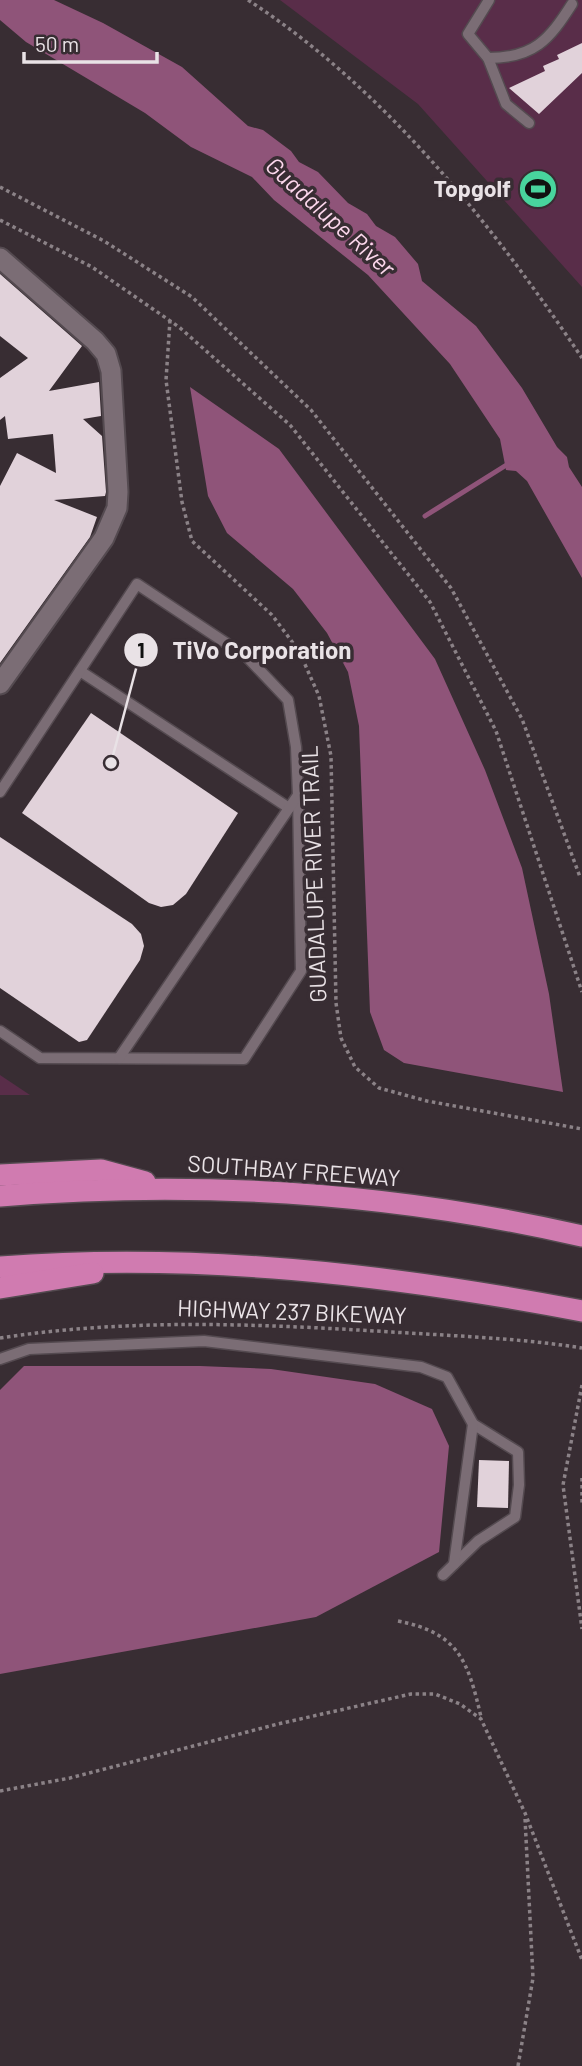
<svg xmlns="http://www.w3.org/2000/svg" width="582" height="2066" viewBox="0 0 582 2066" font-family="Barlow,sans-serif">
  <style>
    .green { fill: #592d49 }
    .water { fill: #8f5479 }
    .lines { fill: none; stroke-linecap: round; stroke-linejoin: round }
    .stream { stroke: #8f5479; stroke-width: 5 }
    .building { fill: #e1d2da }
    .service-casing { stroke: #544a50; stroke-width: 13 }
    .minor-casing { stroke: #544a50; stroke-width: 23 }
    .motorway-casing { stroke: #544a50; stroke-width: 24 }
    .path { stroke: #8b8287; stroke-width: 3.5; stroke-dasharray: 3.5 3.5; stroke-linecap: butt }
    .service { stroke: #7b6d75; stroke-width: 10 }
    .minor { stroke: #7b6d75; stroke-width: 19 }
    .motorway { stroke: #d07bb0; stroke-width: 21 }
    .labels { text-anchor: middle; stroke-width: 7; stroke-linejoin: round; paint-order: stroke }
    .poi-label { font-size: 23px; font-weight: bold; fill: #e9e2e6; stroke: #382d33; text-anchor: end }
    .street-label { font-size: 23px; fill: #e9e2e6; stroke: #382d33 }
    .water-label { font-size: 24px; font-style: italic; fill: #fdd8ed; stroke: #382d33 }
    .leader { fill: none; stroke: #e9e2e6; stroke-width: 2.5 }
    .callout-dot { fill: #e9e2e6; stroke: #382d33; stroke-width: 2.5 }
    .mark-label { font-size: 21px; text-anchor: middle; font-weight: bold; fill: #111 }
    .callout-label { font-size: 24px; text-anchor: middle; font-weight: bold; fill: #e9e2e6; stroke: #382d33; stroke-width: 7; stroke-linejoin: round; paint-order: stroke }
  </style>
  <rect width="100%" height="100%" fill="#382d33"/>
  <g class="green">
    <polygon points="280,0 582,0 582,287 418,104"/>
    <polygon points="0,1075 30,1095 0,1095"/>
  </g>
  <g class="water">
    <polygon points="0,0 54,0 103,23 182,67 248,126 263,130 291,151 299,162 318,172 348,203 367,214 376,226 395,237 418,264 422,281 476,326 522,388 557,447 567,457 569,467 582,487 582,578 527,481 516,471 506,470 500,439 450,364 368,275 274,200 252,177 191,147 145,113 26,42 0,20"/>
    <polygon points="190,387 279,449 435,659 485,770 522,868 549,994 563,1092 404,1063 384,1050 370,1012 359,726 348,672 327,633 293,589 227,533 208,496"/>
    <polygon points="24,1366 200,1366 271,1369 375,1384 432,1409 449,1446 439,1552 316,1617 0,1674 0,1390"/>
  </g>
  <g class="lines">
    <polyline class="stream" points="425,516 508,464"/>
  </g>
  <g class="building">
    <polygon points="582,43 582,73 539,114 509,88 545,71 543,66 559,59 557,55"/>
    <polygon points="0,274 82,346 49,391 99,382 101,416 83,419 102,436 106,492 105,496 54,500 97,517 90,537 0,663 0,486 17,453 56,473 53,434 8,439 5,416 0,420 0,378 28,358 0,336"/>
    <polygon points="91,713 238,813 186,894 173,905 161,907 149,903 22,813"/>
    <polygon points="0,837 132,924 141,934 144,946 140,960 87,1040 79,1042 0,988"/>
    <polygon points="479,1460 509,1461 508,1508 477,1507"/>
  </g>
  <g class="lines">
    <g class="service-casing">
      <g id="service">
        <polyline points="489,0 468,34 488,58 506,104 529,123"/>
        <path d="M 488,58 C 534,58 549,40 572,4"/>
        <polyline points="80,671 289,808"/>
        <polyline points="0,792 137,584 247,657 288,700 296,747 298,795 301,971 244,1059 40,1058 0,1031"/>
        <polyline points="119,1058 298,795"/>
        <polyline points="0,1359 29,1349 204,1341 421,1367 447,1377 473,1424 518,1452 519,1485 515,1517 478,1541 443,1575"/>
        <polyline points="454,1564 473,1424"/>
      </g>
    </g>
    <g class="minor-casing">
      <polyline id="minor" points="0,258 95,341 106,354 111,371 118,492 117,508 104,538 0,684"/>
    </g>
    <g class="motorway-casing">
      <g id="motorway">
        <polyline points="0,1175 101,1170 145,1182"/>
        <path d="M 0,1196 C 195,1180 391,1192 582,1236"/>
        <path d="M 0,1267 C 196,1252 389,1274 582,1311"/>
        <polyline points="0,1288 93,1273"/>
      </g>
    </g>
    <g class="path">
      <path d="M 248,0 C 385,89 492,224 582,358"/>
      <polyline points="0,187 104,241 192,297 311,410 451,588 522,719 580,877"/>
      <polyline points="0,220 92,267 179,327 290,425 430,602 496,731 582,992"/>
      <polyline points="170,320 166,380 182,502 192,541 272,615 299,651 319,696 331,756 336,1003 341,1038 355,1067 379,1088 427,1101 582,1129"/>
      <path d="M 0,1338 C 130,1318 260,1324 392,1332 C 455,1336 519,1338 582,1348"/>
      <polyline points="582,1385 563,1485 582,1629"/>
      <polyline points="582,1478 582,1504"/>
      <path d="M 398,1621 C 459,1633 468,1661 481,1717"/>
      <polyline points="0,1791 70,1778 278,1724 411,1694 435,1694 460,1704 481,1719 525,1813 582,1960"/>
      <polyline points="518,2066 533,1978 525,1818"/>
    </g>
    <use href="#service" class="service"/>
    <use href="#minor" class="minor"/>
    <use href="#motorway" class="motorway"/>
  </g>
  <defs>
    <g id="stadium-disc" transform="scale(2.0125)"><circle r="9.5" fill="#48d49d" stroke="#382d33"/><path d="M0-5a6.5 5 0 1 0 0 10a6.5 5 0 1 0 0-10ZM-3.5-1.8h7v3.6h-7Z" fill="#111"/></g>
  </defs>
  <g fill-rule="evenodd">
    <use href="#stadium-disc" x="538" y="189"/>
  </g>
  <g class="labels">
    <g class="poi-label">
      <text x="511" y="197">Topgolf</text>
    </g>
    <g class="street-label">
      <text transform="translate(314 874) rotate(-92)" y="8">GUADALUPE RIVER TRAIL</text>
      <text transform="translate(294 1171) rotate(4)" y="8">SOUTHBAY FREEWAY</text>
      <text transform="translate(292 1312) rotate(2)" y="8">HIGHWAY 237 BIKEWAY</text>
    </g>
    <g class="water-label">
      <text transform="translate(330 217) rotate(42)" y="8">Guadalupe River</text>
    </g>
  </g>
  <path class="leader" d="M111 763L141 650"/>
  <g class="callout-dot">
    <circle cx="111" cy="763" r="7"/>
    <circle cx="141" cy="650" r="18"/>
  </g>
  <g class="mark-label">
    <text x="141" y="658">1</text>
  </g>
  <g class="callout-label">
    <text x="262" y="659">TiVo Corporation</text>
  </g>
  <path d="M24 52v10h133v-10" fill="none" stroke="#e9e2e6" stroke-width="3.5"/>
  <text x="35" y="52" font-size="21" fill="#e9e2e6" stroke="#382d33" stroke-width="5" paint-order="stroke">50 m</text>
</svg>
